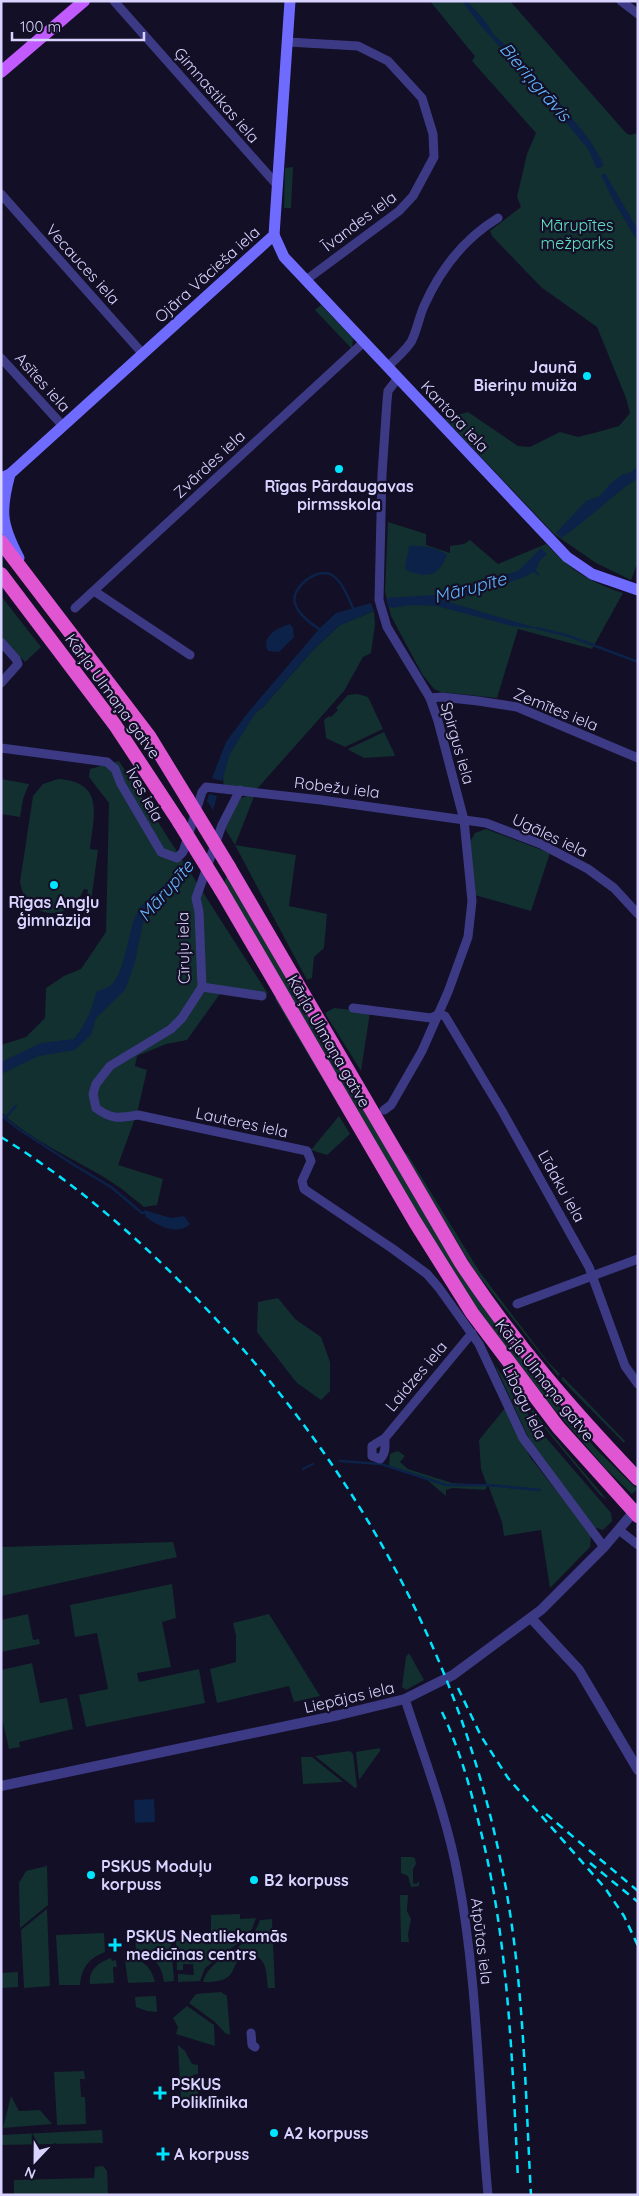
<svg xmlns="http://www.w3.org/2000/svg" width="639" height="2196" viewBox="0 0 639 2196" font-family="Quicksand,sans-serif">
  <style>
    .green { fill: #12302f }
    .water { fill: #0c2248 }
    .pier { fill: #130f26 }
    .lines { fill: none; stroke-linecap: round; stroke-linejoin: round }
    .stream { stroke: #0c2248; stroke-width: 2.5 }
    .minor { stroke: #3d3a85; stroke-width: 9 }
    .tertiary { stroke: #3d3a85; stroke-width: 10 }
    .secondary { stroke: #6f6bff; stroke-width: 11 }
    .primary { stroke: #c25bff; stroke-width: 12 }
    .trunk { stroke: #e055d1; stroke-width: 14 }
    .rail { stroke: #00e5ff; stroke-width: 2.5; stroke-dasharray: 8 6; stroke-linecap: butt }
    .trunk-bridge { stroke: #e055d1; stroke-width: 14 }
    .poi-dot { fill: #00e5ff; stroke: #130f26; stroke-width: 2 }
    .labels { text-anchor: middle; stroke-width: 4.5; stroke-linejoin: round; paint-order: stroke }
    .street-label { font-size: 16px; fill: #d9d4ff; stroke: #130f26 }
    .park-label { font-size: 16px; fill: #5fe0c0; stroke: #130f26 }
    .poi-label { font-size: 16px; font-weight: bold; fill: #d9d4ff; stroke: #130f26; text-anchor: start }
    .water-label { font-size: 18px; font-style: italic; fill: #62b6ff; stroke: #130f26 }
  </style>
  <rect width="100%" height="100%" fill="#130f26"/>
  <g class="green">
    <polygon points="430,1 510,1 626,133 630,135 638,133 638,562 631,580 596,563 554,534 445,419 468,412 518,446 530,447 560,432 578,437 594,433 619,426 630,413 626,398 597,327 541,287 492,236 490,231 521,207 517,197 527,154 536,133 472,61 475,56 473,54"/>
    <polygon points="293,167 291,208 284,208 285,168"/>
    <polygon points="321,305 353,338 352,349 315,310"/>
    <path d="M 388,522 L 426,534 L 426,545 L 450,553 L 450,546 L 464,544 L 470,540 L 498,564 L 546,544 C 571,570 589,582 623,593 L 592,649 L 518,629 L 497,698 L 441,692 L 434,689 L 422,674 L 391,616 L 385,592 Z"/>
    <polygon points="1,596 41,647 25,662 1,638"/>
    <path d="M 374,611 L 375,624 L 371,653 L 363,657 L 344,691 L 256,790 L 224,786 C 218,761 242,732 256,712 L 262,708 L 314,649 L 340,625 Z"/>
    <polygon points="357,694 368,697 383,729 345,747 326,738 324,720 329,716 331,717 338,710 336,708 348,695"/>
    <polygon points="384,732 395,755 394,756 364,758 349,750 348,749"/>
    <path d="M 119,761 L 268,994 L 223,987 L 222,991 L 187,1040 L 166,1044 L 137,1056 L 135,1066 L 147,1070 L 137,1113 L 118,1165 L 163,1179 L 157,1205 L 144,1207 C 134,1199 124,1190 113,1183 C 77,1159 33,1143 1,1112 L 1,1045 L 26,1037 L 45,1018 L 46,988 L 64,976 L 81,969 L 106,932 L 109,803 L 89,777 L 90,769 Z"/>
    <polygon points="1,779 29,784 23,799 20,817 1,814"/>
    <path d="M 58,779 C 105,782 94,815 90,849 L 98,850 L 89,916 L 84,915 L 88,890 L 84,889 C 69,925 26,919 20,882 L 33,796 L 43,784 Z"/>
    <polygon points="255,794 235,845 296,855 289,906 327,914 324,948 314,957 312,978 307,980 235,845 224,827 241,798"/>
    <polygon points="486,829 550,853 531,911 475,895 470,842 475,833"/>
    <polygon points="227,876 433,1228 482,1306 556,1403 598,1451 637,1489 632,1494 606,1469 547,1401 473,1303 432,1241 224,883"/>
    <polygon points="277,997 411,1227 275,999"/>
    <polygon points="334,1008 370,1012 361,1071 325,1013"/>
    <polygon points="339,1116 350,1134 327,1155 311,1150"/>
    <polygon points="402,1150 408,1155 479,1271 548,1362 560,1374 558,1376 474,1270"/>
    <polygon points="278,1298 295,1319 321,1337 330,1362 330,1391 321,1400 297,1383 257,1332 258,1302"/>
    <polygon points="495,1357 544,1425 607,1500 600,1495 529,1409"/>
    <polygon points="494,1363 536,1426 611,1513 612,1521 603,1530 596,1528 586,1519 531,1443"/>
    <polygon points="563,1377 625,1441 624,1443 561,1379"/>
    <polygon points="506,1407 530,1457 591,1535 590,1547 550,1588 541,1530 504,1536 502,1522 488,1485 485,1490 453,1488 446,1490 446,1496 427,1480 389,1467 390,1454 398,1451 405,1456 400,1462 408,1469 452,1483 487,1485 481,1469 479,1440"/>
    <polygon points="173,1542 177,1557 1,1596 1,1547"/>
    <polygon points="172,1584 176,1618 162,1622 171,1667 137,1673 139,1682 199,1669 205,1703 86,1727 79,1695 108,1689 97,1633 75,1637 70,1605"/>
    <polygon points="28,1614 33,1640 39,1639 40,1644 1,1652 1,1620"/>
    <polygon points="269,1614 320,1696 294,1702 289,1686 217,1703 210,1669 236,1662 236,1636 233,1623"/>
    <polygon points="409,1653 424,1680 406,1690 402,1687 406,1657"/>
    <polygon points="32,1663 40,1703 67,1698 73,1729 19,1742 20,1747 9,1749 1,1714 1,1670"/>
    <polygon points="380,1748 380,1751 359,1780 356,1752"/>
    <polygon points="350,1751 353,1754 357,1787 355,1788 315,1756"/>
    <polygon points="301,1757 312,1757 343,1782 303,1784"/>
    <polygon points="401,1857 412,1857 415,1858 416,1864 413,1869 413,1883 416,1884 419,1881 419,1886 411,1887 408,1876 401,1873"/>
    <polygon points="47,1866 48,1905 20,1928 19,1883 26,1871"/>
    <polygon points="400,1895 408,1895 407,1911 411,1919 408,1934 409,1942 401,1942"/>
    <polygon points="47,1909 50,1986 24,1988 21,1930"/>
    <polygon points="240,1914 240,1919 256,1918 252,1929 242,1940 205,1968 200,1981 178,1982 178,1974 194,1975 193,1964 183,1964 183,1970 177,1970 176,1941 211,1939 211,1915"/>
    <path d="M 272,1919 L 275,1988 L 268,1988 C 266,1975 268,1959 253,1955 C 248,1953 243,1954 239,1959 C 235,1963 234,1971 229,1976 C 223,1982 211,1982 203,1982 C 210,1955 251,1950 260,1920 Z"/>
    <path d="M 170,1930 L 174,1981 L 164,1982 C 162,1963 152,1957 136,1949 L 135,1937 L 139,1937 L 139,1931 Z"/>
    <path d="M 104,1933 L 105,1952 C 89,1958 81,1968 80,1985 L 59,1985 L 56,1935 Z"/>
    <path d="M 111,1958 L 112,1961 L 116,1960 L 117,1967 L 113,1967 L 114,1983 L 90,1984 C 88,1970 99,1962 111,1958 Z"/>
    <path d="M 129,1958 C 144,1960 151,1967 155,1982 L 128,1983 L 125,1960 L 129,1960 Z"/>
    <polygon points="18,1972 18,1987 1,1988 1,1973"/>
    <polygon points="221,1992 227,1996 230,2035 225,2033 215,2022 189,2003 196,1994"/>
    <polygon points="156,1996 157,2012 147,2011 136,2007 135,1997"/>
    <polygon points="187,2006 214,2025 215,2046 176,2034 178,2027 173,2018"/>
    <polygon points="178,2045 185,2051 192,2064 198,2065 198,2074 193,2075 193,2089 198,2089 199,2107 185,2108 186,2100 181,2100"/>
    <polygon points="84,2071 85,2079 80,2079 81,2097 85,2097 86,2124 57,2125 54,2072"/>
    <polygon points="11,2096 19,2111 40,2110 52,2124 3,2128"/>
    <polygon points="102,2130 103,2143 1,2145 1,2135"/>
    <polygon points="103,2166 107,2171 108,2195 14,2195 14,2180 94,2178 95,2167"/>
  </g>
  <g class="water">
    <polygon points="462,1 467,1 485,21 494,35 520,58 558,101 589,139 602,161 603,166 597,169 588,149 559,114 558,118 551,108 555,109 555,107 480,25"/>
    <polygon points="605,173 638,230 638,242 614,202 601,175"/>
    <path d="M 638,467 L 638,478 C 610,496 589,520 561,538 L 556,533 L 586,501 L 600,496 L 610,484 L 623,474 L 629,473 Z"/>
    <path d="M 409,546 C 421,545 438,548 447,555 C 438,577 429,578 407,571 L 405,567 Z"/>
    <polygon points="541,548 547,554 539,562 536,570 540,576 533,572 525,577 448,602 540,629 512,626 437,606 411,605 392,608 388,606 386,598 435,595 518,571"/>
    <polygon points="371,603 374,611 340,625 314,649 262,708 256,712 230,754 222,781 212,778 226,742 246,715 319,629 336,613"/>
    <path d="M 290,624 L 293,628 L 294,637 L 279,652 L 268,651 C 260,636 279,627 290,624 Z"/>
    <path d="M 209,794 L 217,796 L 211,818 L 192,873 L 144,918 L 135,962 L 125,990 L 96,1018 L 91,1035 L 75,1050 L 39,1056 L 1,1074 L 1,1062 L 41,1043 L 74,1039 C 84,1026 93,1009 96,992 C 101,990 107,988 111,985 C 127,970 127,928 140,907 L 188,863 Z"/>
    <path d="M 144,1210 L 171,1218 L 184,1216 L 190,1224 C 177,1236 158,1226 146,1217 Z"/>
    <polygon points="154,1799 155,1822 135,1823 134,1800"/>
  </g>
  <polygon class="pier" points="205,798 215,813 194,875 186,862 193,850"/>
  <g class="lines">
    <g class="stream">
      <polyline points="537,628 569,636 638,662"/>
      <path d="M 322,631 C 313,625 298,615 295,603 C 290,588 318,566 332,575 C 343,582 348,598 353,608"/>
      <polyline points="1,1115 17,1128 74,1165 111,1187 142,1213 144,1213"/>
      <polyline points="5,1118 16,1106"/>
      <polyline points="340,1461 381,1464 446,1485 488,1485 540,1490"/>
      <polyline points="303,1469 313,1464"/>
    </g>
    <g class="minor">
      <polyline points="114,1 278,186"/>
      <polyline points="621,1 638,14"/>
      <polyline points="288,42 358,46 388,61 422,98 433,134 434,157 413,196 399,211 306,280"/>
      <polyline points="1,194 143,354"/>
      <polyline points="1,358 63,426"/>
      <path d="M 387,367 C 396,359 405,351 411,342 C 417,331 419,317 424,306 C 440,270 465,238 498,218"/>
      <polyline points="94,591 190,655"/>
      <polyline points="75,608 364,342"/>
      <polyline points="1,642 16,659 18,664 1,683"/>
      <polyline points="430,698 442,697 478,701 517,707 638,758"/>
      <polyline points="1,748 107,762 115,769 121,784 161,852 177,858 183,852 202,792 206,787 321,800 486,823 541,844 588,869 614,888 638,914"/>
      <path d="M 240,790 L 222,825 L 196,898 L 199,912 L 202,987 L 182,1018 L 171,1029 L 110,1066 L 96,1084 L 93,1094 L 96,1108 C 112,1120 119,1118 138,1115 L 307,1151 L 311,1161 L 302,1181 L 304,1189 L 393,1249 L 427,1274 L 439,1288 L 479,1344 L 523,1438 L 604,1547"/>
      <polyline points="202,987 262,996"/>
      <polyline points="353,1008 431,1018 439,1014"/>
      <polyline points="439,1014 445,1016 502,1111 589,1267 625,1366 638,1384"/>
      <polyline points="384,1110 391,1105 422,1051 448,992 468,937 472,901 464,820 438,721 430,698 387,627 379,600 382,474 387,401 388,391 398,378"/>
      <polyline points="517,1304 638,1259"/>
      <path d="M 385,1438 C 385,1446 386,1453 380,1459 L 372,1456 L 372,1446 L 385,1438 L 472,1333"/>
      <polyline points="619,1530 638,1545"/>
      <path d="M 405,1699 C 424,1758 447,1816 458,1877 C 478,1982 478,2089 488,2195"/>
      <polyline points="251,2033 252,2045 255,2047"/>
    </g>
    <g class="tertiary">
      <polyline points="531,1618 579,1670 638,1770"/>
      <polyline points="1,1786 339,1715 405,1699 453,1675 541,1610 604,1547 637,1508"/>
    </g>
    <g class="secondary">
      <polyline points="274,235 284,257 567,557 592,574 638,590"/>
      <path d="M 10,474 C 0,511 1,524 19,558"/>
      <polyline points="1,478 10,474 274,235 290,1"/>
    </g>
    <polyline class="primary" points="1,72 84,1"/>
    <g class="trunk">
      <polyline points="1,542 149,736 187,798"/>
      <polyline points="1,574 115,725 179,822"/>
      <path d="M 229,867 L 461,1263 C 514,1343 571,1409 638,1479"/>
      <polyline points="221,890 415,1222 472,1313 558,1427 638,1516"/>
    </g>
    <g class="rail">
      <path d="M 1,1137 C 81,1186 151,1249 214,1317 C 360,1474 462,1661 503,1873 C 524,1979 525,2087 531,2195"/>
      <polyline points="458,1688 481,1736 508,1778 605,1888 624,1916 638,1946"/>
      <path d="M 442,1712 C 459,1748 470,1786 479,1824 C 509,1940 512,2060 518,2179"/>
      <polyline points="546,1814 638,1891"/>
      <polyline points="590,1863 638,1902"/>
    </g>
    <g class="trunk-bridge">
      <polyline points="187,798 229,867"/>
      <polyline points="179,822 221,890"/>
    </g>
  </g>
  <g class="poi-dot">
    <circle cx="587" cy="376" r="5"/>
    <circle cx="339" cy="469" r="5"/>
    <circle cx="54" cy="885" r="5"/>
    <circle cx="91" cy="1875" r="5"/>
    <circle cx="254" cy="1880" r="5"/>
    <path d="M112.5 1937.5h5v5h5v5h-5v5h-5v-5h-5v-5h5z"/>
    <path d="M157.5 2085.5h5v5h5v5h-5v5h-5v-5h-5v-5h5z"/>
    <circle cx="274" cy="2133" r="5"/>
    <path d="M160.5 2146.5h5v5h5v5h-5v5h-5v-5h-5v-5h5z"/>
  </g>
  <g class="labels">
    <g class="street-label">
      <text transform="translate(217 95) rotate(49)" y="6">Ģimnastikas iela</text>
      <text transform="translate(359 221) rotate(-37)" y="6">Īvandes iela</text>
      <text transform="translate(83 264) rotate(48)" y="6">Vecauces iela</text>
      <text transform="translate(207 274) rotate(-42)" y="6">Ojāra Vācieša iela</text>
      <text transform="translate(43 382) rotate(48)" y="6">Asītes iela</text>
      <text transform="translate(455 416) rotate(47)" y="6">Kantora iela</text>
      <text transform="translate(209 464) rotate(-43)" y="6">Zvārdes iela</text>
      <text transform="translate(113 696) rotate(54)" y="6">Kārļa Ulmaņa gatve</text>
      <text transform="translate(556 709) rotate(22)" y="6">Zemītes iela</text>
      <text transform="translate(458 743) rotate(74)" y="6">Spirgus iela</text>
      <text transform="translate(337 787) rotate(7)" y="6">Robežu iela</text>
      <text transform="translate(145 794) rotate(61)" y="6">Īves iela</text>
      <text transform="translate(550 835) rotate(25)" y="6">Ugāles iela</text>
      <text transform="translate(183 948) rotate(-91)" y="6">Cīruļu iela</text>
      <text transform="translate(329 1041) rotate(60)" y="6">Kārļa Ulmaņa gatve</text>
      <text transform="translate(242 1122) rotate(12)" y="6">Lauteres iela</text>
      <text transform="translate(562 1186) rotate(61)" y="6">Līdaku iela</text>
      <text transform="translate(416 1376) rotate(-50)" y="6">Laidzes iela</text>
      <text transform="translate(545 1380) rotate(52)" y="6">Kārļa Ulmaņa gatve</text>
      <text transform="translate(525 1402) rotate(64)" y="6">Lībagu iela</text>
      <text transform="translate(349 1697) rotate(-13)" y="6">Liepājas iela</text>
      <text transform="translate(482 1941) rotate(83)" y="6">Atpūtas iela</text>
    </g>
    <g class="park-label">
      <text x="577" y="231">Mārupītes<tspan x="577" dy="18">mežparks</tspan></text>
    </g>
    <g class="poi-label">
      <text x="577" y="373" text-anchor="end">Jaunā<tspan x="577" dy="18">Bieriņu muiža</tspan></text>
      <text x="339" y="492" text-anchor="middle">Rīgas Pārdaugavas<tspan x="339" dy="18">pirmsskola</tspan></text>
      <text x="54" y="908" text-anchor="middle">Rīgas Angļu<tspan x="54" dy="18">ģimnāzija</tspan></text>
      <text x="101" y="1872">PSKUS Moduļu<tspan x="101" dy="18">korpuss</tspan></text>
      <text x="264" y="1886">B2 korpuss</text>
      <text x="126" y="1942">PSKUS Neatliekamās<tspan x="126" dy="18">medicīnas centrs</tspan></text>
      <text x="171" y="2090">PSKUS<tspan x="171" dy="18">Poliklīnika</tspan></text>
      <text x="284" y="2139">A2 korpuss</text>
      <text x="174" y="2160">A korpuss</text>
    </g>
    <g class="water-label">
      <text transform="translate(535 82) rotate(49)" y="6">Bieriņgrāvis</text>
      <text transform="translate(470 588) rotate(-15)" y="6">Mārupīte</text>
      <text transform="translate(166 891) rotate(-49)" y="6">Mārupīte</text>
    </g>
  </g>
  <rect width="639" height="2196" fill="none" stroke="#d9d4ff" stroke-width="5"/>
  <g transform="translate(35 2161) rotate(202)" stroke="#130f26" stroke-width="4" paint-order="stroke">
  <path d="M0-4L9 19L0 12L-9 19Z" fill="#d9d4ff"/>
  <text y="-8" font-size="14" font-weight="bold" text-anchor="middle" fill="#d9d4ff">N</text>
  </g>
  <path d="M12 32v8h132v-8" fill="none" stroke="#d9d4ff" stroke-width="2.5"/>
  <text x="20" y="32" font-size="15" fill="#d9d4ff" stroke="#130f26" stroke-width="4" paint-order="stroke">100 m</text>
</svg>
